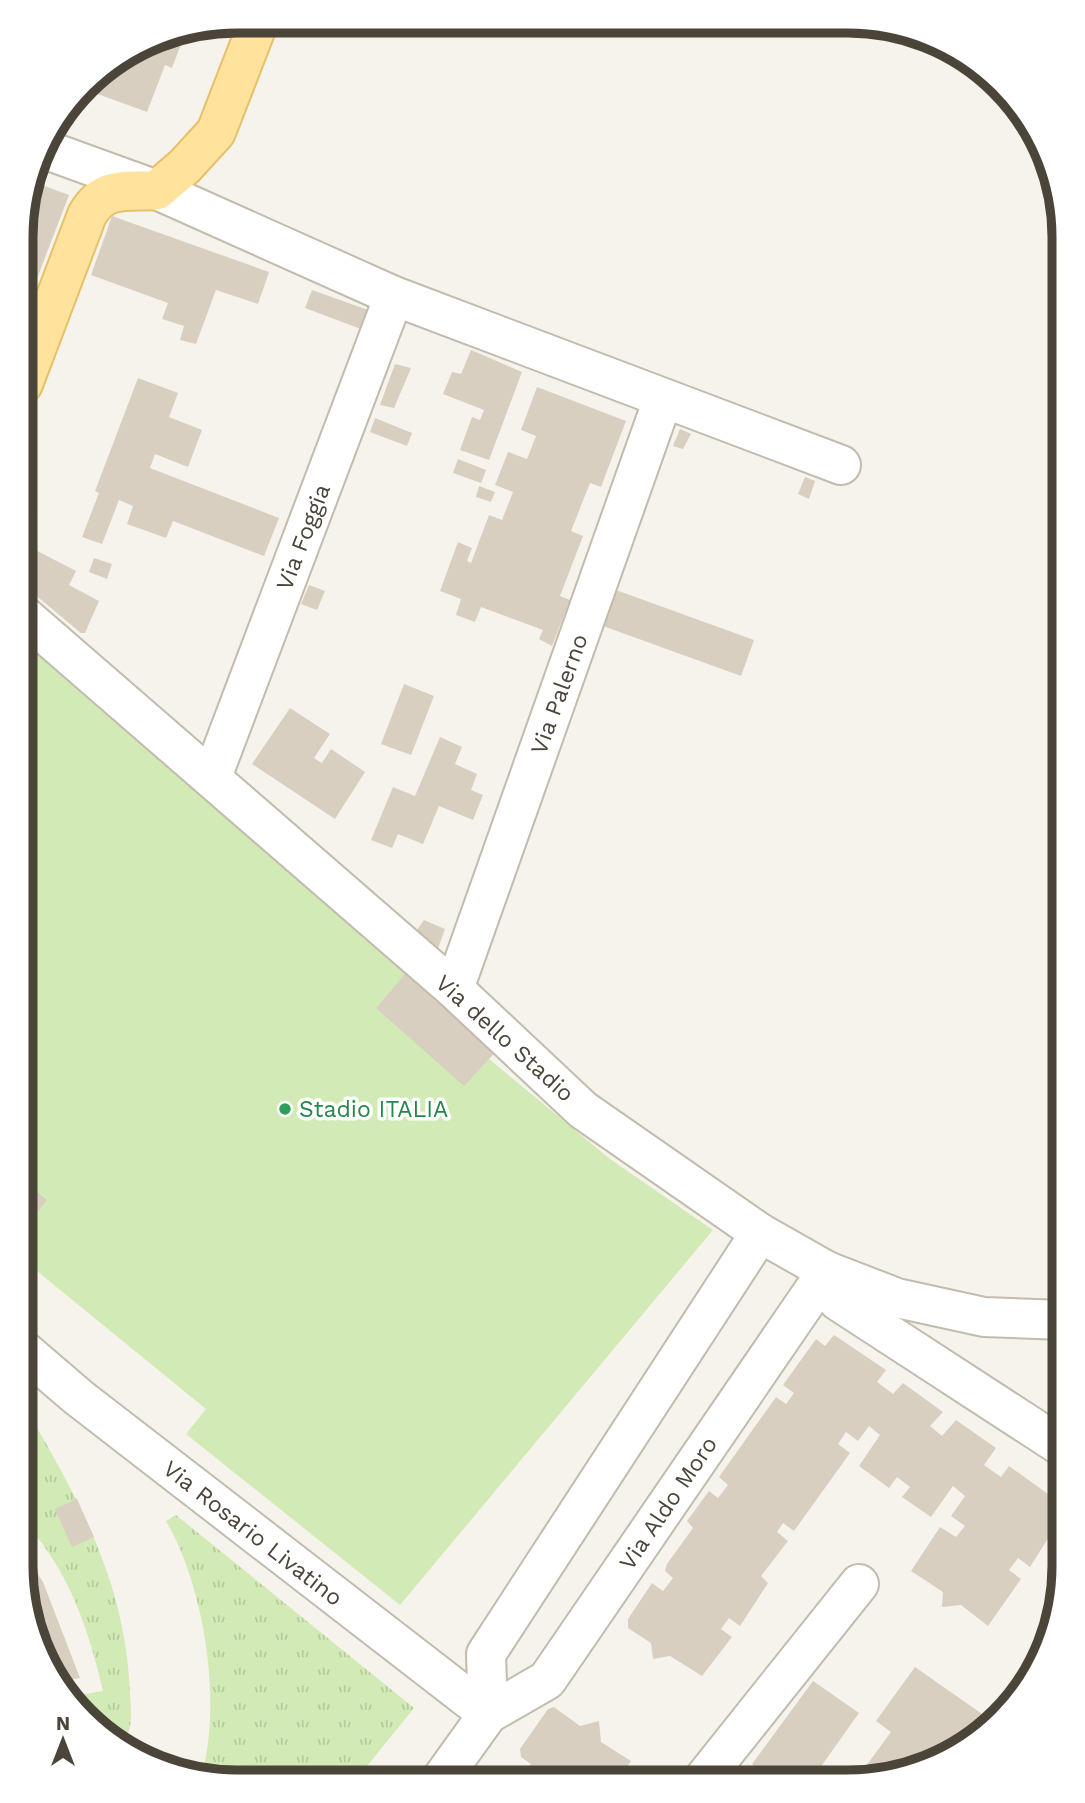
<svg xmlns="http://www.w3.org/2000/svg" width="1085" height="1803" viewBox="0 0 1085 1803" font-family="'Work Sans',sans-serif">
  <style>
    .grass { fill: url(#grass-tufts) }
    .garden { fill: #d2eab5 }
    .building { fill: #d8cfc1 }
    .lines { fill: none; stroke-linecap: round; stroke-linejoin: round }
    .minor-casing { stroke: #c2bbae; stroke-width: 42 }
    .major-casing { stroke: #e6c16a; stroke-width: 42 }
    .minor { stroke: #fff; stroke-width: 38 }
    .major { stroke: #ffe39c; stroke-width: 38 }
    .leisure-dot { fill: #2e9e5b; stroke: #fff; stroke-width: 2.5 }
    .labels { text-anchor: middle; stroke-width: 7; stroke-linejoin: round; paint-order: stroke }
    .street-label { font-size: 23px; fill: #4b4439; stroke: #fff }
    .leisure-label { font-size: 23px; fill: #27864d; stroke: #fff; text-anchor: start }
    .rim { fill: none; stroke: #4b4439; stroke-width: 9 }
  </style>
  <defs>
    <pattern id="grass-tufts" width="24" height="20" patternUnits="userSpaceOnUse" patternTransform="scale(1.75)"><rect width="24" height="20" fill="#d2eab5"/><path d="M3 7l-1-3M5 7V3M7 7l1-3M15 17l-1-3M17 17v-4M19 17l1-3" fill="none" stroke="#b6ca9c"/></pattern>
  </defs>
  <rect width="100%" height="100%" fill="#f6f3ec"/>
  <g class="grass">
    <path d="M 36,1426 C 86,1513 126,1590 130,1693 C 131,1711 134,1729 122,1744 L 105,1737 L 74,1696 L 103,1691 C 88,1627 68,1567 21,1519 L 21,1445 Z"/>
    <path d="M 176,1515 L 414,1708 L 355,1781 L 209,1780 L 201,1777 C 223,1704 204,1585 166,1521 Z"/>
  </g>
  <polygon class="garden" points="22,634 496,1051 489,1059 610,1159 713,1230 400,1605 186,1434 206,1409 21,1258"/>
  <g class="building">
    <polygon points="186,31 172,68 165,65 147,112 95,93 104,69 155,37"/>
    <polygon points="31,181 69,195 23,315 23,209"/>
    <polygon points="112,216 269,272 258,304 216,290 196,344 180,340 184,326 162,319 168,303 91,275"/>
    <polygon points="312,290 368,310 361,329 305,308"/>
    <polygon points="471,350 522,372 489,460 460,450 472,417 480,420 484,410 443,394 452,372 461,374"/>
    <polygon points="395,364 411,368 394,408 380,405"/>
    <polygon points="138,378 178,393 169,417 202,430 188,467 155,454 150,468 279,518 264,556 173,521 166,538 127,524 133,506 119,500 102,544 82,537 99,493 95,491"/>
    <polygon points="537,387 626,421 601,487 590,483 571,531 583,536 560,596 570,600 552,646 539,639 543,630 481,607 475,622 456,615 461,599 440,591 458,542 472,548 467,561 471,563 489,515 502,520 513,492 495,485 508,452 527,459 536,436 521,430"/>
    <polygon points="375,418 412,433 407,446 370,432"/>
    <polygon points="680,429 691,434 683,449 673,446"/>
    <polygon points="458,459 486,470 481,483 453,473"/>
    <polygon points="805,477 815,481 809,499 798,494"/>
    <polygon points="479,486 495,492 491,502 476,497"/>
    <polygon points="22,543 76,571 69,585 99,601 85,633 81,633 22,584"/>
    <polygon points="94,558 112,564 107,579 89,572"/>
    <polygon points="309,585 325,591 317,610 301,604"/>
    <polygon points="616,590 754,640 741,676 603,626"/>
    <polygon points="404,684 434,696 411,755 381,744"/>
    <polygon points="290,708 330,734 314,758 322,763 331,749 365,772 335,819 252,764"/>
    <polygon points="440,737 462,747 455,764 477,774 471,790 483,795 473,820 439,806 423,844 398,834 392,848 371,840 393,787 415,796"/>
    <polygon points="424,920 445,929 435,957 412,937"/>
    <polygon points="407,972 496,1051 464,1086 376,1008"/>
    <polygon points="22,1180 47,1200 21,1231 21,1203"/>
    <polygon points="834,1335 886,1370 877,1382 893,1394 903,1383 943,1412 930,1426 942,1436 956,1420 996,1448 984,1465 1001,1477 1009,1466 1059,1502 1052,1512 1061,1518 1030,1567 1018,1558 1009,1570 1021,1579 988,1626 961,1605 942,1607 943,1592 911,1571 940,1527 956,1537 965,1526 951,1516 965,1496 953,1486 931,1517 902,1497 910,1487 897,1477 889,1488 859,1466 880,1435 869,1426 858,1441 846,1432 838,1444 850,1453 794,1531 783,1523 777,1532 788,1541 761,1576 768,1583 740,1626 729,1618 721,1629 732,1637 702,1676 670,1656 653,1659 651,1643 628,1628 628,1619 652,1583 663,1591 673,1578 665,1571 667,1564 693,1528 687,1521 709,1491 718,1498 728,1485 719,1477 776,1397 786,1404 794,1393 783,1385 816,1339 825,1346"/>
    <polygon points="77,1499 94,1537 72,1547 55,1509"/>
    <polygon points="21,1548 43,1582 80,1678 62,1681 37,1648 21,1566"/>
    <polygon points="915,1667 985,1716 972,1734 930,1766 855,1781 891,1732 876,1721"/>
    <polygon points="813,1681 859,1713 810,1782 772,1782 752,1764"/>
    <polygon points="554,1707 580,1726 599,1721 601,1742 631,1761 617,1781 498,1781 507,1768 513,1767 523,1774 531,1764 521,1757 520,1749 548,1709"/>
  </g>
  <g class="lines">
    <g class="minor-casing">
      <g id="minor">
        <polyline points="41,148 157,190 394,296 841,465"/>
        <polyline points="22,614 454,989 583,1110 760,1233 827,1271 897,1298 984,1317 1064,1320"/>
        <polyline points="212,777 394,296"/>
        <polyline points="454,989 663,399"/>
        <polyline points="827,1271 838,1301 1064,1448"/>
        <polyline points="21,1348 78,1397 488,1714"/>
        <polyline points="488,1714 486,1654 760,1233"/>
        <polyline points="440,1781 488,1714 547,1680 827,1271"/>
        <polyline points="701,1782 859,1584"/>
      </g>
    </g>
    <g class="major-casing">
      <path id="major" d="M 23,384 L 87,215 C 104,185 126,192 157,190 L 185,166 L 216,132 L 259,21"/>
    </g>
    <use href="#minor" class="minor"/>
    <use href="#major" class="major"/>
  </g>
  <circle class="leisure-dot" cx="285" cy="1109" r="7"/>
  <g class="labels">
    <g class="street-label">
      <text transform="translate(303 537) rotate(-69)" y="8">Via Foggia</text>
      <text transform="translate(559 694) rotate(-70)" y="8">Via Palerno</text>
      <text transform="translate(505 1038) rotate(42)" y="8">Via dello Stadio</text>
      <text transform="translate(668 1503) rotate(-56)" y="8">Via Aldo Moro</text>
      <text transform="translate(253 1533) rotate(38)" y="8">Via Rosario Livatino</text>
    </g>
    <g class="leisure-label">
      <text x="299" y="1117">Stadio ITALIA</text>
    </g>
  </g>
  <path d="M0 0H1085V1803H0ZM237 33H848A204 204 0 0 1 1052 237V1566A204 204 0 0 1 848 1770H237A204 204 0 0 1 33 1566V237A204 204 0 0 1 237 33Z" fill="#fff" fill-rule="evenodd"/>
  <path class="rim" d="M237 33H848A204 204 0 0 1 1052 237V1566A204 204 0 0 1 848 1770H237A204 204 0 0 1 33 1566V237A204 204 0 0 1 237 33Z"/>
  <g transform="translate(63 1740)" stroke="#ffffff" stroke-width="5" paint-order="stroke">
  <path d="M0-5L12 26L0 18L-12 26Z" fill="#4b4439"/>
  <text y="-10" font-size="19" font-weight="bold" text-anchor="middle" fill="#4b4439">N</text>
  </g>
</svg>
